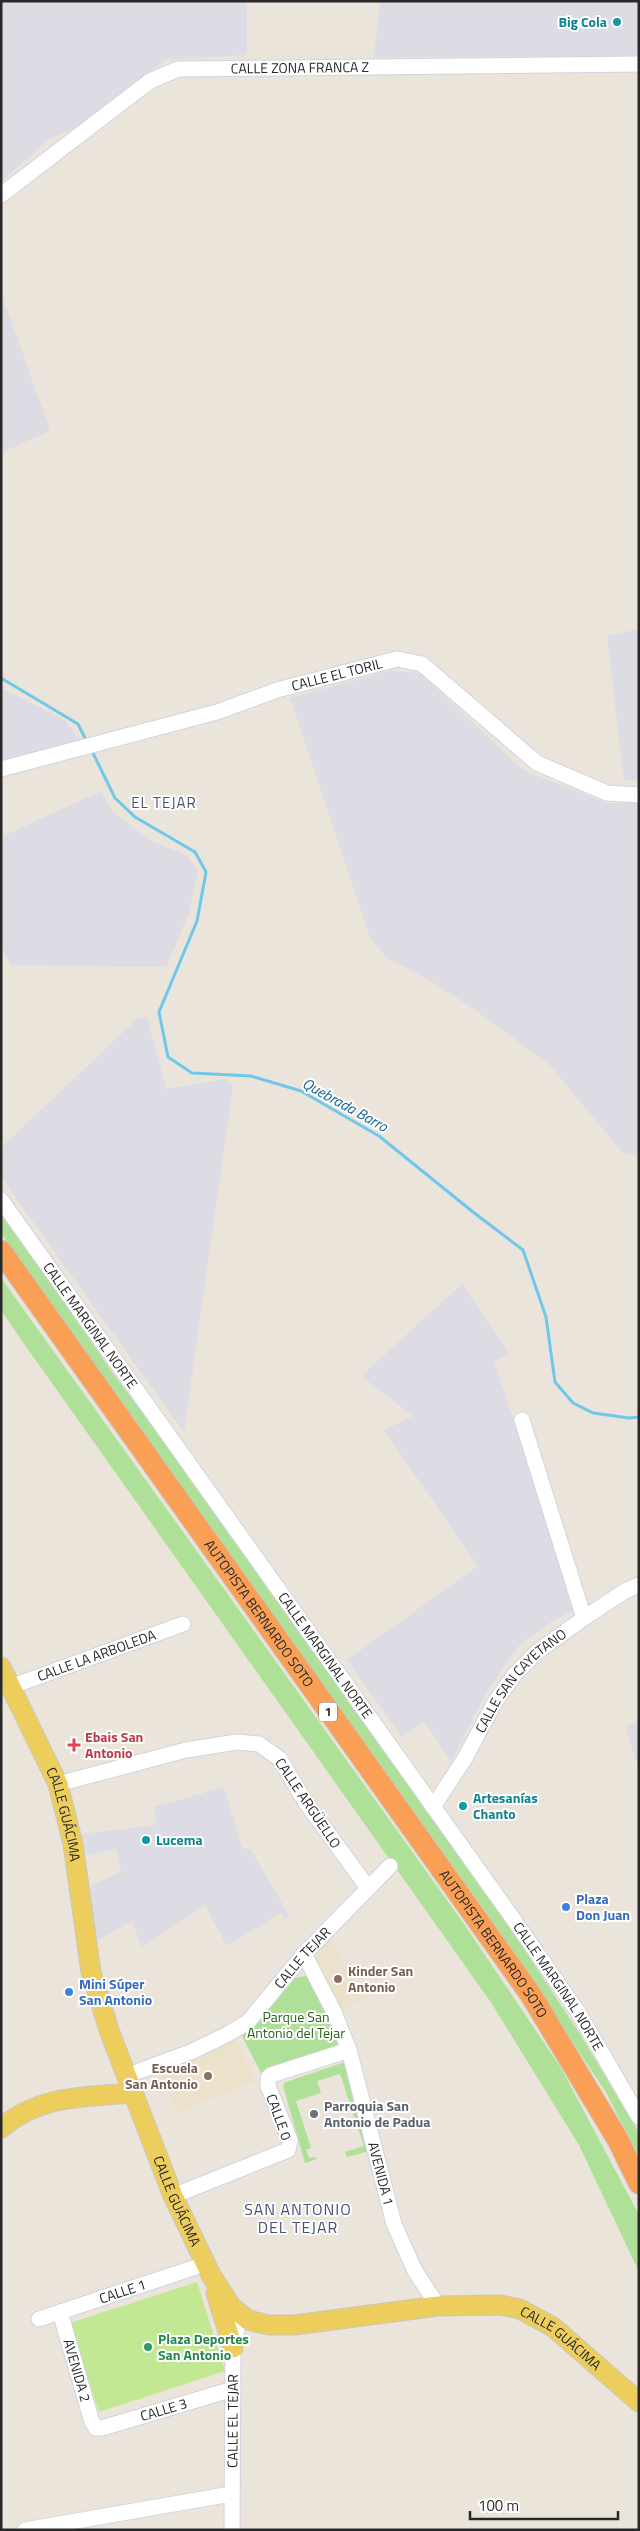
<svg xmlns="http://www.w3.org/2000/svg" width="640" height="2531" viewBox="0 0 640 2531" font-family="'Titillium Web',sans-serif">
  <style>
    .industrial { fill: #dddbe3 }
    .education { fill: #ece1ca }
    .green { fill: #afe097 }
    .pitch { fill: #c3e893 }
    .lines { fill: none; stroke-linecap: round; stroke-linejoin: round }
    .stream { stroke: #6fc8eb; stroke-width: 3 }
    .minor-casing { stroke: #d0d3e1; stroke-width: 17 }
    .major-casing { stroke: #c7c7c7; stroke-width: 21 }
    .highway-casing { stroke: #c7c7c7; stroke-width: 23 }
    .minor { stroke: #fff; stroke-width: 15 }
    .major { stroke: #edce5d; stroke-width: 19 }
    .highway { stroke: #fa9f56; stroke-width: 21 }
    .culture-dot { fill: #0f9aa8; stroke: #fff; stroke-width: 2 }
    .health-dot { fill: #e0444e; stroke: #fff; stroke-width: 2 }
    .shop-dot { fill: #3f7fe0; stroke: #fff; stroke-width: 2 }
    .education-dot { fill: #8d6e63; stroke: #fff; stroke-width: 2 }
    .worship-dot { fill: #6b7280; stroke: #fff; stroke-width: 2 }
    .leisure-dot { fill: #2e9e5b; stroke: #fff; stroke-width: 2 }
    .labels { text-anchor: middle; stroke-width: 4; stroke-linejoin: round; paint-order: stroke }
    .shield { fill: #fff; stroke: #686868; stroke-width: 1 }
    .shield-label { font-size: 12px; font-weight: bold; fill: #282828 }
    .culture-label { font-size: 14px; font-weight: bold; fill: #0d838f; stroke: #fff; text-anchor: start }
    .street-label { font-size: 14px; fill: #282828; stroke: #fff }
    .health-label { font-size: 14px; font-weight: bold; fill: #be3a42; stroke: #fff; text-anchor: start }
    .shop-label { font-size: 14px; font-weight: bold; fill: #366cbe; stroke: #fff; text-anchor: start }
    .education-label { font-size: 14px; font-weight: bold; fill: #785e54; stroke: #fff; text-anchor: start }
    .park-label { font-size: 14px; fill: #29631b; stroke: #fff }
    .worship-label { font-size: 14px; font-weight: bold; fill: #5b616d; stroke: #fff; text-anchor: start }
    .leisure-label { font-size: 14px; font-weight: bold; fill: #27864d; stroke: #fff; text-anchor: start }
    .neighbourhood-label { font-size: 15px; letter-spacing: 1px; fill: #4a5278; stroke: #fff }
    .water-label { font-size: 15px; font-style: italic; fill: #106595; stroke: #fff }
    .quarter-label { font-size: 16px; letter-spacing: 1px; fill: #4a5278; stroke: #fff }
  </style>
  <rect width="100%" height="100%" fill="#ebe4da"/>
  <g class="industrial">
    <polygon points="1,1 247,1 247,55 165,60 85,124 49,139 1,182"/>
    <polygon points="380,1 639,1 639,56 374,57"/>
    <polygon points="1,292 50,431 1,453"/>
    <polygon points="639,629 639,780 624,780 607,636"/>
    <polygon points="389,671 420,673 523,770 607,803 639,803 639,1156 622,1152 549,1064 471,1007 426,978 387,958 370,937 290,698"/>
    <polygon points="1,688 65,720 80,741 1,763"/>
    <polygon points="101,791 114,813 151,841 186,855 198,872 189,913 166,967 11,965 1,944 1,837"/>
    <polygon points="147,1017 166,1089 226,1079 233,1086 184,1432 1,1177 1,1148 137,1019"/>
    <polygon points="462,1284 510,1355 494,1361 577,1610 557,1618 521,1643 487,1691 451,1761 424,1721 402,1737 347,1660 478,1566 384,1430 413,1416 361,1376"/>
    <polygon points="639,1723 639,1769 625,1725"/>
    <polygon points="224,1787 242,1848 251,1850 290,1917 284,1919 281,1913 227,1946 205,1905 141,1947 132,1921 97,1940 88,1887 121,1872 116,1849 86,1856 82,1834 156,1825 155,1807"/>
  </g>
  <g class="education">
    <polygon points="328,1937 363,1998 341,2010 314,1959 315,1953"/>
    <polygon points="235,2037 256,2081 177,2113 160,2071"/>
  </g>
  <g class="green">
    <polygon points="1,1210 112,1372 205,1496 509,1926 580,2034 639,2133 639,2156 605,2091 486,1912 1,1233"/>
    <polygon points="1,1278 464,1924 561,2068 639,2215 639,2272 579,2145 490,2001 20,1338 1,1310"/>
    <polygon points="306,1976 310,1978 338,2035 339,2044 333,2050 261,2073 242,2036 290,1982 295,1978"/>
    <polygon points="342,2063 346,2063 370,2151 347,2157 345,2152 364,2146 340,2074 317,2081 321,2093 296,2101 311,2148 306,2150 309,2158 316,2157 317,2159 305,2163 283,2086 286,2082"/>
  </g>
  <polygon class="pitch" points="197,2282 225,2371 99,2412 70,2323"/>
  <g class="lines">
    <g class="stream">
      <polyline points="1,678 78,724 87,742"/>
      <polyline points="91,749 115,798 135,817 195,852 206,872 197,921 159,1012 168,1057 192,1073 251,1076 301,1091 379,1136 473,1212 523,1250 546,1317 555,1382 573,1403 593,1413 629,1418 639,1417"/>
    </g>
    <g class="minor-casing">
      <g id="minor">
        <path id="s1" d="M 1,195 L 150,81 L 178,69 L 639,64"/>
        <path id="s2" d="M 1,769 L 217,712 L 277,690 L 397,659 L 422,664 L 537,763 L 607,793 L 639,795"/>
        <path id="s3" d="M 1,1200 L 514,1920 L 578,2012 L 639,2117"/>
        <polyline points="522,1420 584,1618"/>
        <path id="s4" d="M 10,1687 L 183,1624"/>
        <polyline points="58,1784 186,1750 237,1742 259,1744 280,1759 304,1800 368,1888"/>
        <path id="s5" d="M 433,1807 L 465,1758 L 495,1702 L 515,1674 L 537,1652 L 584,1618 L 625,1591 L 639,1585"/>
        <path id="s6" d="M 304,1954 L 334,2012 L 349,2050 L 394,2224 L 415,2271 L 438,2306"/>
        <path id="s7" d="M 126,2076 L 193,2051 L 226,2035 L 248,2022 L 304,1954 L 390,1866"/>
        <polyline points="173,2196 288,2150 290,2140 268,2086 268,2078 271,2075 349,2050"/>
        <path id="s8" d="M 60,2312 L 92,2422 L 96,2428 L 102,2428 L 233,2389"/>
        <path id="s9" d="M 39,2319 L 205,2264"/>
        <polyline points="25,2530 231,2494"/>
        <path id="s10" d="M 232,2530 L 233,2348 L 240,2314"/>
      </g>
    </g>
    <g class="major-casing">
      <g id="major">
        <path id="s11" d="M 1,1667 L 58,1784 L 73,1844 L 91,1972 L 110,2033 L 173,2196 L 211,2275 L 231,2306 L 248,2320 L 269,2325 L 295,2325 L 438,2306 L 500,2305 L 520,2309 L 553,2327 L 639,2402"/>
        <path d="M 1,2128 C 40,2095 84,2097 132,2093"/>
        <polyline points="216,2293 233,2348"/>
      </g>
    </g>
    <g class="highway-casing">
      <g id="highway">
        <path id="s12" d="M 1,1251 L 531,1995 L 618,2140 L 639,2183"/>
      </g>
    </g>
    <use href="#minor" class="minor"/>
    <use href="#major" class="major"/>
    <use href="#highway" class="highway"/>
  </g>
  <g class="culture-dot">
    <circle cx="617" cy="22" r="5"/>
    <circle cx="463" cy="1806" r="5"/>
    <circle cx="146" cy="1840" r="5"/>
  </g>
  <path class="health-dot" d="M71.5 1737.5h5v5h5v5h-5v5h-5v-5h-5v-5h5z"/>
  <g class="shop-dot">
    <circle cx="566" cy="1907" r="5"/>
    <circle cx="69" cy="1992" r="5"/>
  </g>
  <g class="education-dot">
    <circle cx="338" cy="1979" r="5"/>
    <circle cx="208" cy="2076" r="5"/>
  </g>
  <circle class="worship-dot" cx="314" cy="2114" r="5"/>
  <circle class="leisure-dot" cx="148" cy="2347" r="5"/>
  <g class="labels">
    <rect class="shield" x="319" y="1702.5" width="18" height="19" rx="4"/>
    <g class="shield-label">
      <text x="328" y="1716">1</text>
    </g>
    <g class="culture-label">
      <text x="607" y="27" text-anchor="end">Big Cola</text>
      <text x="473" y="1803">Artesanías<tspan x="473" dy="16">Chanto</tspan></text>
      <text x="156" y="1845">Lucema</text>
    </g>
    <g class="street-label">
      <text dy="5" stroke="none"><textPath href="#s1" startOffset="340">CALLE ZONA FRANCA Z</textPath></text>
      <text dy="5" stroke="none"><textPath href="#s2" startOffset="349">CALLE EL TORIL</textPath></text>
      <text dy="5" stroke="none"><textPath href="#s3" startOffset="154">CALLE MARGINAL NORTE</textPath></text>
      <text dy="5" stroke="none"><textPath href="#s12" startOffset="445">AUTOPISTA BERNARDO SOTO</textPath></text>
      <text dy="5" stroke="none"><textPath href="#s3" startOffset="559">CALLE MARGINAL NORTE</textPath></text>
      <text dy="5" stroke="none"><textPath href="#s4" startOffset="92">CALLE LA ARBOLEDA</textPath></text>
      <text dy="5" stroke="none"><textPath href="#s5" startOffset="155">CALLE SAN CAYETANO</textPath></text>
      <text transform="translate(308 1803) rotate(56)" y="5">CALLE ARGÜELLO</text>
      <text dy="5" stroke="none"><textPath href="#s11" startOffset="161">CALLE GUÁCIMA</textPath></text>
      <text dy="5" stroke="none"><textPath href="#s12" startOffset="850">AUTOPISTA BERNARDO SOTO</textPath></text>
      <text dy="5" stroke="none"><textPath href="#s7" startOffset="218">CALLE TEJAR</textPath></text>
      <text dy="5" stroke="none"><textPath href="#s3" startOffset="964">CALLE MARGINAL NORTE</textPath></text>
      <text transform="translate(279 2117) rotate(70)" y="5">CALLE 0</text>
      <text dy="5" stroke="none"><textPath href="#s6" startOffset="234">AVENIDA 1</textPath></text>
      <text dy="5" stroke="none"><textPath href="#s11" startOffset="566">CALLE GUÁCIMA</textPath></text>
      <text dy="5" stroke="none"><textPath href="#s9" startOffset="88">CALLE 1</textPath></text>
      <text dy="5" stroke="none"><textPath href="#s11" startOffset="1031">CALLE GUÁCIMA</textPath></text>
      <text dy="5" stroke="none"><textPath href="#s8" startOffset="61">AVENIDA 2</textPath></text>
      <text dy="5" stroke="none"><textPath href="#s8" startOffset="192">CALLE 3</textPath></text>
      <text dy="5" stroke="none"><textPath href="#s10" startOffset="109">CALLE EL TEJAR</textPath></text>
    </g>
    <g class="health-label">
      <text x="85" y="1742">Ebais San<tspan x="85" dy="16">Antonio</tspan></text>
    </g>
    <g class="shop-label">
      <text x="576" y="1904">Plaza<tspan x="576" dy="16">Don Juan</tspan></text>
      <text x="79" y="1989">Mini Súper<tspan x="79" dy="16">San Antonio</tspan></text>
    </g>
    <g class="education-label">
      <text x="348" y="1976">Kinder San<tspan x="348" dy="16">Antonio</tspan></text>
      <text x="198" y="2073" text-anchor="end">Escuela<tspan x="198" dy="16">San Antonio</tspan></text>
    </g>
    <g class="park-label">
      <text x="296" y="2022">Parque San<tspan x="296" dy="16">Antonio del Tejar</tspan></text>
    </g>
    <g class="worship-label">
      <text x="324" y="2111">Parroquia San<tspan x="324" dy="16">Antonio de Padua</tspan></text>
    </g>
    <g class="leisure-label">
      <text x="158" y="2344">Plaza Deportes<tspan x="158" dy="16">San Antonio</tspan></text>
    </g>
    <g class="neighbourhood-label">
      <text x="164" y="808">EL TEJAR</text>
    </g>
    <g class="water-label">
      <text transform="translate(345 1105) rotate(29)" y="5">Quebrada Barro</text>
    </g>
    <g class="quarter-label">
      <text x="298" y="2215">SAN ANTONIO<tspan x="298" dy="18">DEL TEJAR</tspan></text>
    </g>
  </g>
  <rect width="640" height="2531" fill="none" stroke="#282828" stroke-width="5"/>
  <path d="M470 2511v8h148v-8" fill="none" stroke="#282828" stroke-width="2.5"/>
  <text x="478" y="2511" font-size="15" fill="#282828" stroke="#ffffff" stroke-width="4" paint-order="stroke">100 m</text>
</svg>
